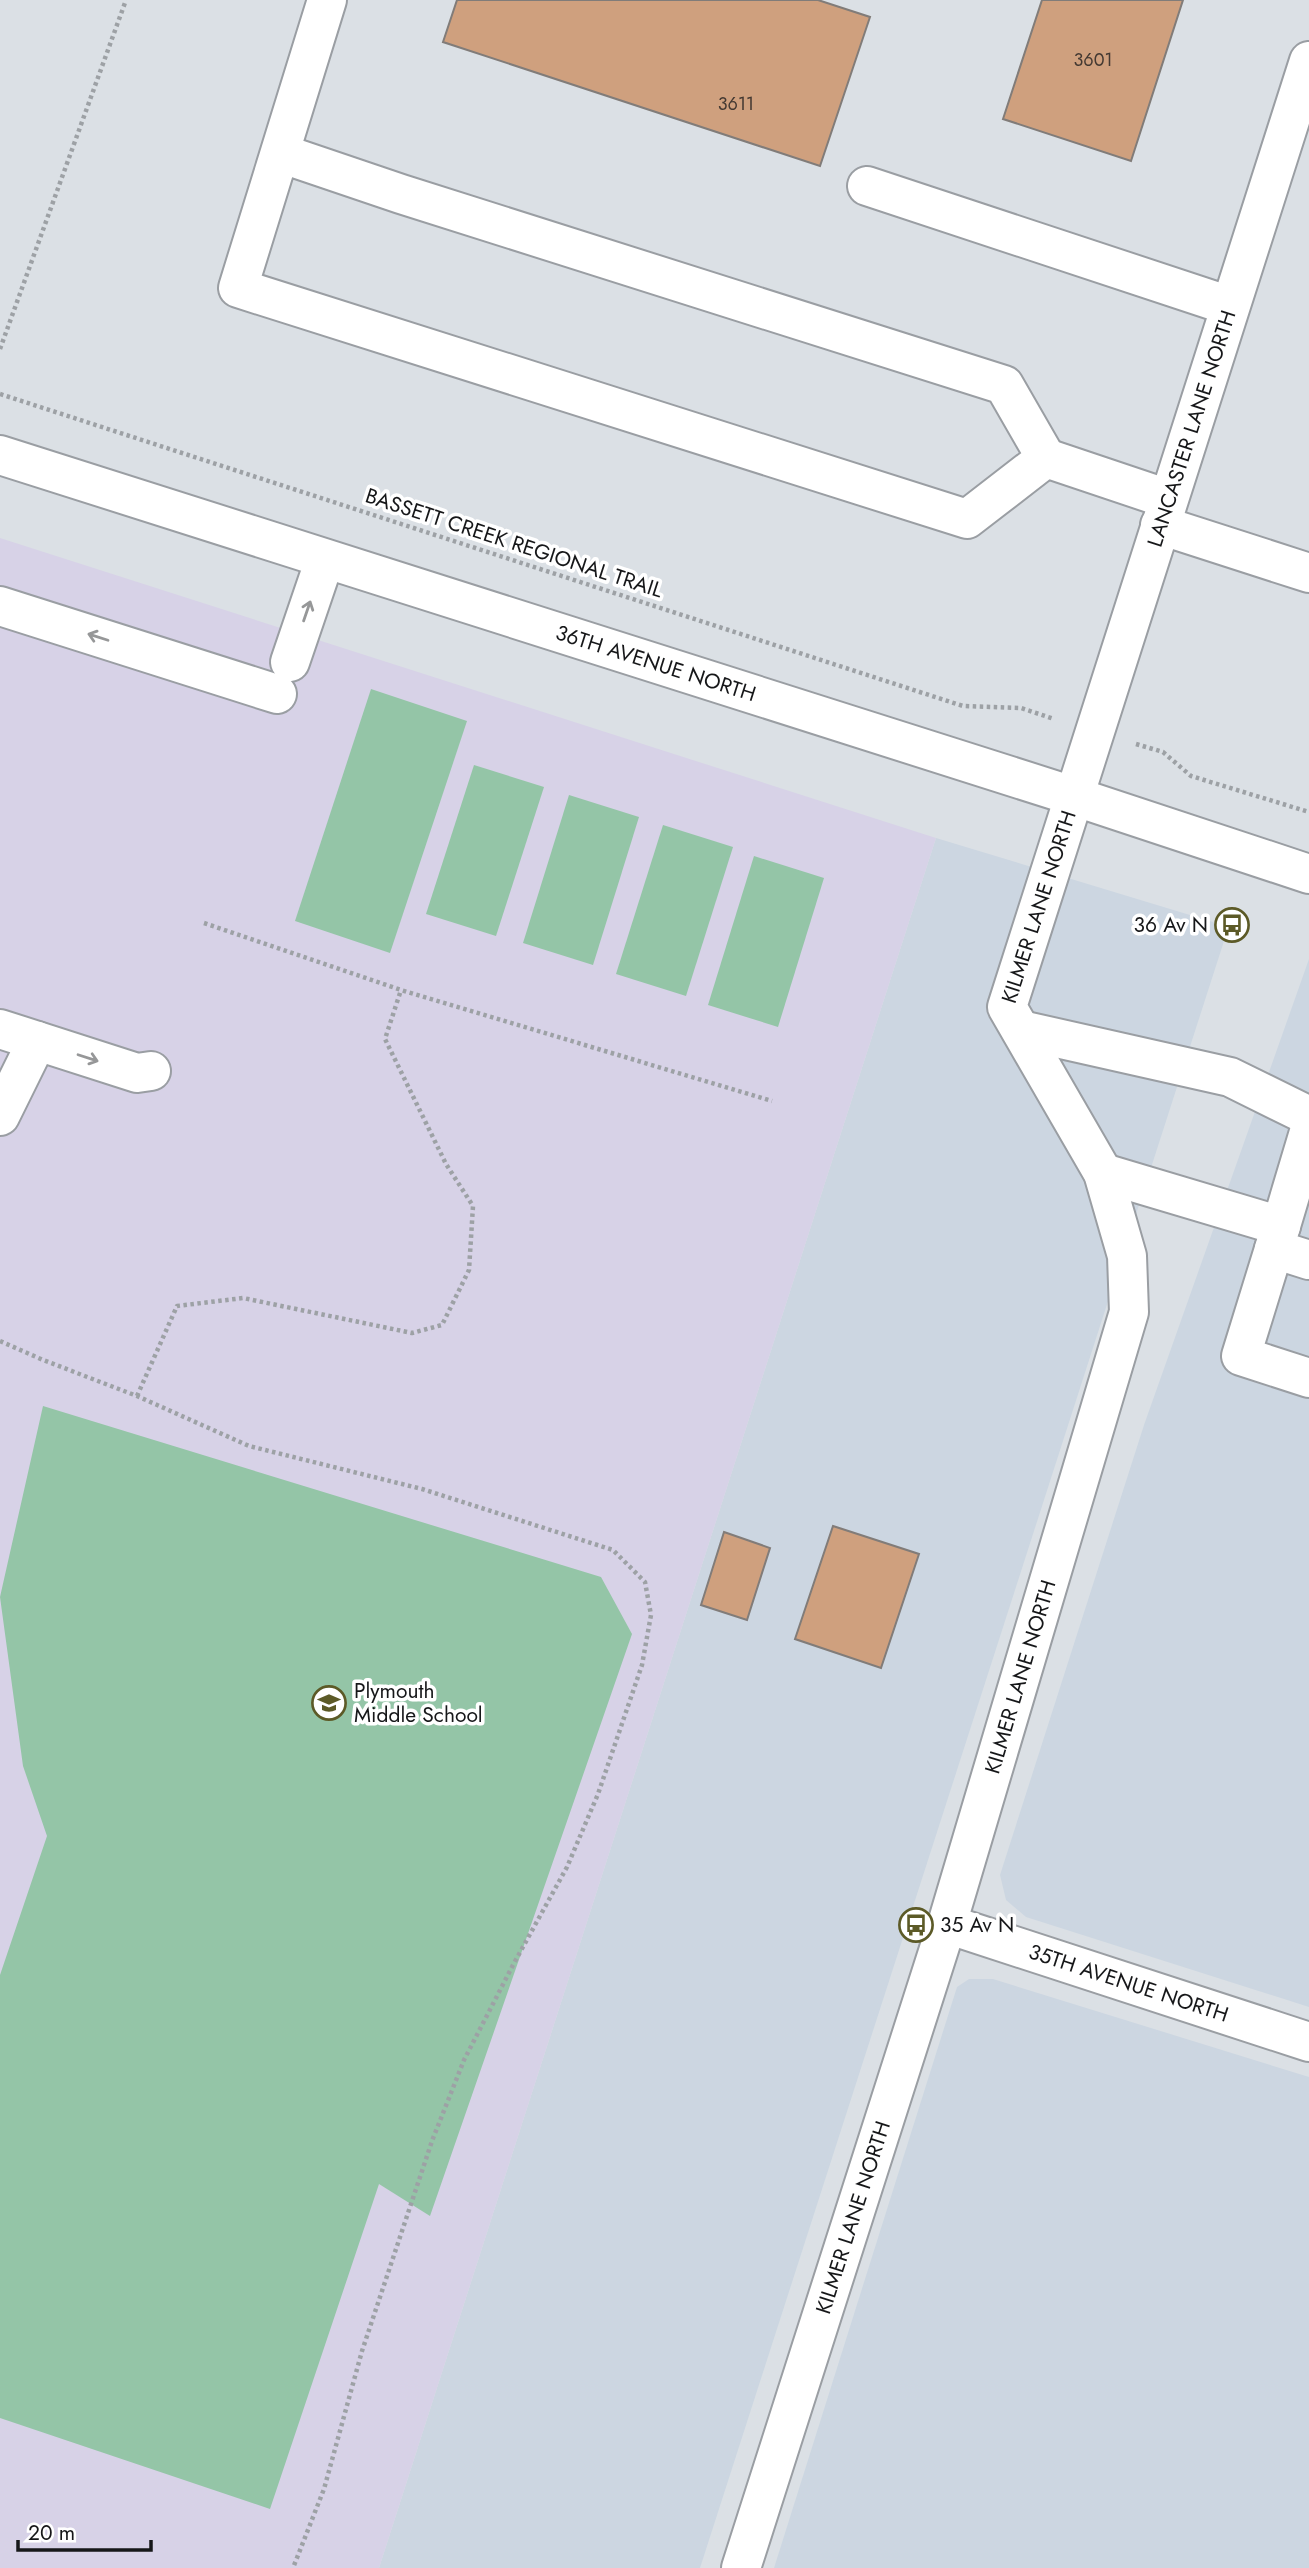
<svg xmlns="http://www.w3.org/2000/svg" width="1309" height="2568" viewBox="0 0 1309 2568" font-family="Jost,sans-serif">
  <style>
    .built { fill: #ccd6e1 }
    .education { fill: #d7d2e7 }
    .green { fill: #94c5a7 }
    .building { fill: #cfa07e; stroke: #817c79; stroke-width: 2 }
    .lines { fill: none; stroke-linecap: round; stroke-linejoin: round }
    .minor-casing { stroke: #9a9ea3; stroke-width: 42 }
    .path { stroke: #9da1a5; stroke-width: 4.5; stroke-dasharray: 3.5 3.5; stroke-linecap: butt }
    .minor { stroke: #fff; stroke-width: 38 }
    .oneway { stroke: #969798 }
    .labels { text-anchor: middle; stroke-width: 7; stroke-linejoin: round; paint-order: stroke }
    .number-label { font-size: 18px; fill: #443932 }
    .street-label { font-size: 21px; fill: #161719; stroke: #fff }
    .poi-label { font-size: 21px; fill: #161719; stroke: #fff; text-anchor: start }
  </style>
  <rect width="100%" height="100%" fill="#dbe0e5"/>
  <g class="built">
    <polygon points="936,838 1213,922 1225,938 700,2568 379,2568"/>
    <polygon points="1309,959 1309,2007 1026,1917 1006,1900 1000,1875 1144,1425"/>
    <polygon points="969,1979 993,1979 1309,2077 1309,2568 774,2568 957,1987"/>
  </g>
  <polygon class="education" points="0,538 936,838 379,2568 0,2568"/>
  <g class="green">
    <polygon points="371,689 467,721 390,953 295,921"/>
    <polygon points="474,765 544,787 496,936 426,914"/>
    <polygon points="569,795 639,817 593,965 523,943"/>
    <polygon points="663,825 733,847 686,996 616,974"/>
    <polygon points="754,856 824,878 778,1027 708,1005"/>
    <polygon points="43,1406 601,1577 632,1634 430,2216 379,2184 270,2509 0,2418 0,1975 47,1836 23,1766 0,1597"/>
  </g>
  <g class="building">
    <polygon points="457,0 818,0 870,17 820,166 443,42"/>
    <polygon points="1042,0 1183,0 1131,161 1003,119"/>
    <polygon points="833,1526 919,1554 881,1668 795,1639"/>
    <polygon points="724,1532 770,1548 747,1620 701,1605"/>
  </g>
  <g class="lines">
    <g class="minor-casing">
      <g id="minor">
        <polyline points="280,153 401,194 1004,385 1046,458 967,519 238,288 327,0"/>
        <polyline points="867,186 1230,306"/>
        <path id="s1" d="M 0,455 L 1073,796 L 1309,874"/>
        <polyline points="1046,458 1168,499"/>
        <polyline points="1160,525 1309,573"/>
        <polyline points="0,606 277,694"/>
        <polyline points="290,662 325,559"/>
        <polyline points="0,1029 137,1073 151,1071"/>
        <polyline points="1021,1030 1230,1077 1309,1116"/>
        <polyline points="0,1116 37,1041"/>
        <polyline points="1309,1132 1274,1249 1309,1260"/>
        <polyline points="1103,1173 1281,1226"/>
        <polyline points="1274,1249 1241,1356 1309,1378"/>
        <path id="s2" d="M 947,1924 L 1309,2042"/>
        <path id="s3" d="M 741,2568 L 947,1924 L 1129,1312 L 1127,1256 L 1103,1173 L 1007,1007 L 1309,61"/>
      </g>
    </g>
    <g class="path">
      <polyline points="0,349 126,0"/>
      <polyline points="0,394 963,706 1021,708 1054,719"/>
      <polyline points="1136,744 1163,752 1191,776 1309,812"/>
      <polyline points="204,923 401,990 772,1101"/>
      <polyline points="0,1341 43,1360 137,1396 249,1446 422,1489 613,1550 645,1582 651,1615 642,1665 598,1794 567,1867 513,1965 464,2060 432,2141 362,2351 324,2489 293,2568"/>
      <polyline points="137,1396 177,1306 243,1298 412,1333 442,1325 469,1270 473,1206 446,1164 385,1039 401,990"/>
    </g>
    <use href="#minor" class="minor"/>
  </g>
  <defs><path id="oneway-shaft" d="M-6 0H5M1.5-3L5.5 0L1.5 3" fill="none" stroke-width="1.6" stroke-linecap="round" stroke-linejoin="round" transform="scale(1.75)"/></defs>
  <g class="oneway">
    <use href="#oneway-shaft" transform="translate(307 611) rotate(-71)"/>
    <use href="#oneway-shaft" transform="translate(98 637) rotate(-162)"/>
    <use href="#oneway-shaft" transform="translate(88 1058) rotate(18)"/>
  </g>
  <defs>
    <g id="bus-ring" transform="scale(1.75)"><circle r="9.5" fill="#fff" stroke="#5c5a27" stroke-width="1.5"/><path d="M-5-6H5V4H4V6H2V4H-2V6H-4V4H-5ZM-3.5-4V0h7V-4ZM-3.5 1.2v1.5H-2V1.2ZM2 1.2v1.5H3.5V1.2Z" fill="#5c5a27"/></g>
    <g id="school-ring" transform="scale(1.75)"><circle r="9.5" fill="#fff" stroke="#5c5a27" stroke-width="1.5"/><path d="M0-5L7-2L0 1L-7-2ZM-4 1L0 2.5L4 1V4Q0 6-4 4Z" fill="#5c5a27"/></g>
  </defs>
  <g fill-rule="evenodd">
    <use href="#bus-ring" x="1232" y="925"/>
    <use href="#school-ring" x="329" y="1703"/>
    <use href="#bus-ring" x="916" y="1925"/>
  </g>
  <g class="labels">
    <g class="number-label">
      <text x="1093" y="66">3601</text>
      <text x="736" y="110">3611</text>
    </g>
    <g class="street-label">
      <text dy="7" stroke="none"><textPath href="#s3" startOffset="2256">LANCASTER LANE NORTH</textPath></text>
      <text transform="translate(514 543) rotate(18)" y="7">BASSETT CREEK REGIONAL TRAIL</text>
      <text dy="7" stroke="none"><textPath href="#s1" startOffset="688">36TH AVENUE NORTH</textPath></text>
      <text dy="7" stroke="none"><textPath href="#s3" startOffset="1754">KILMER LANE NORTH</textPath></text>
      <text dy="7" stroke="none"><textPath href="#s3" startOffset="934">KILMER LANE NORTH</textPath></text>
      <text dy="7" stroke="none"><textPath href="#s2" startOffset="191">35TH AVENUE NORTH</textPath></text>
      <text dy="7" stroke="none"><textPath href="#s3" startOffset="368">KILMER LANE NORTH</textPath></text>
    </g>
    <g class="poi-label">
      <text x="1208" y="932" text-anchor="end">36 Av N</text>
      <text x="354" y="1698">Plymouth<tspan x="354" dy="24">Middle School</tspan></text>
      <text x="940" y="1932">35 Av N</text>
    </g>
  </g>
  <path d="M18 2540v10h133v-10" fill="none" stroke="#161719" stroke-width="3.5"/>
  <text x="28" y="2540" font-size="21" fill="#161719" stroke="#ffffff" stroke-width="5" paint-order="stroke">20 m</text>
</svg>
